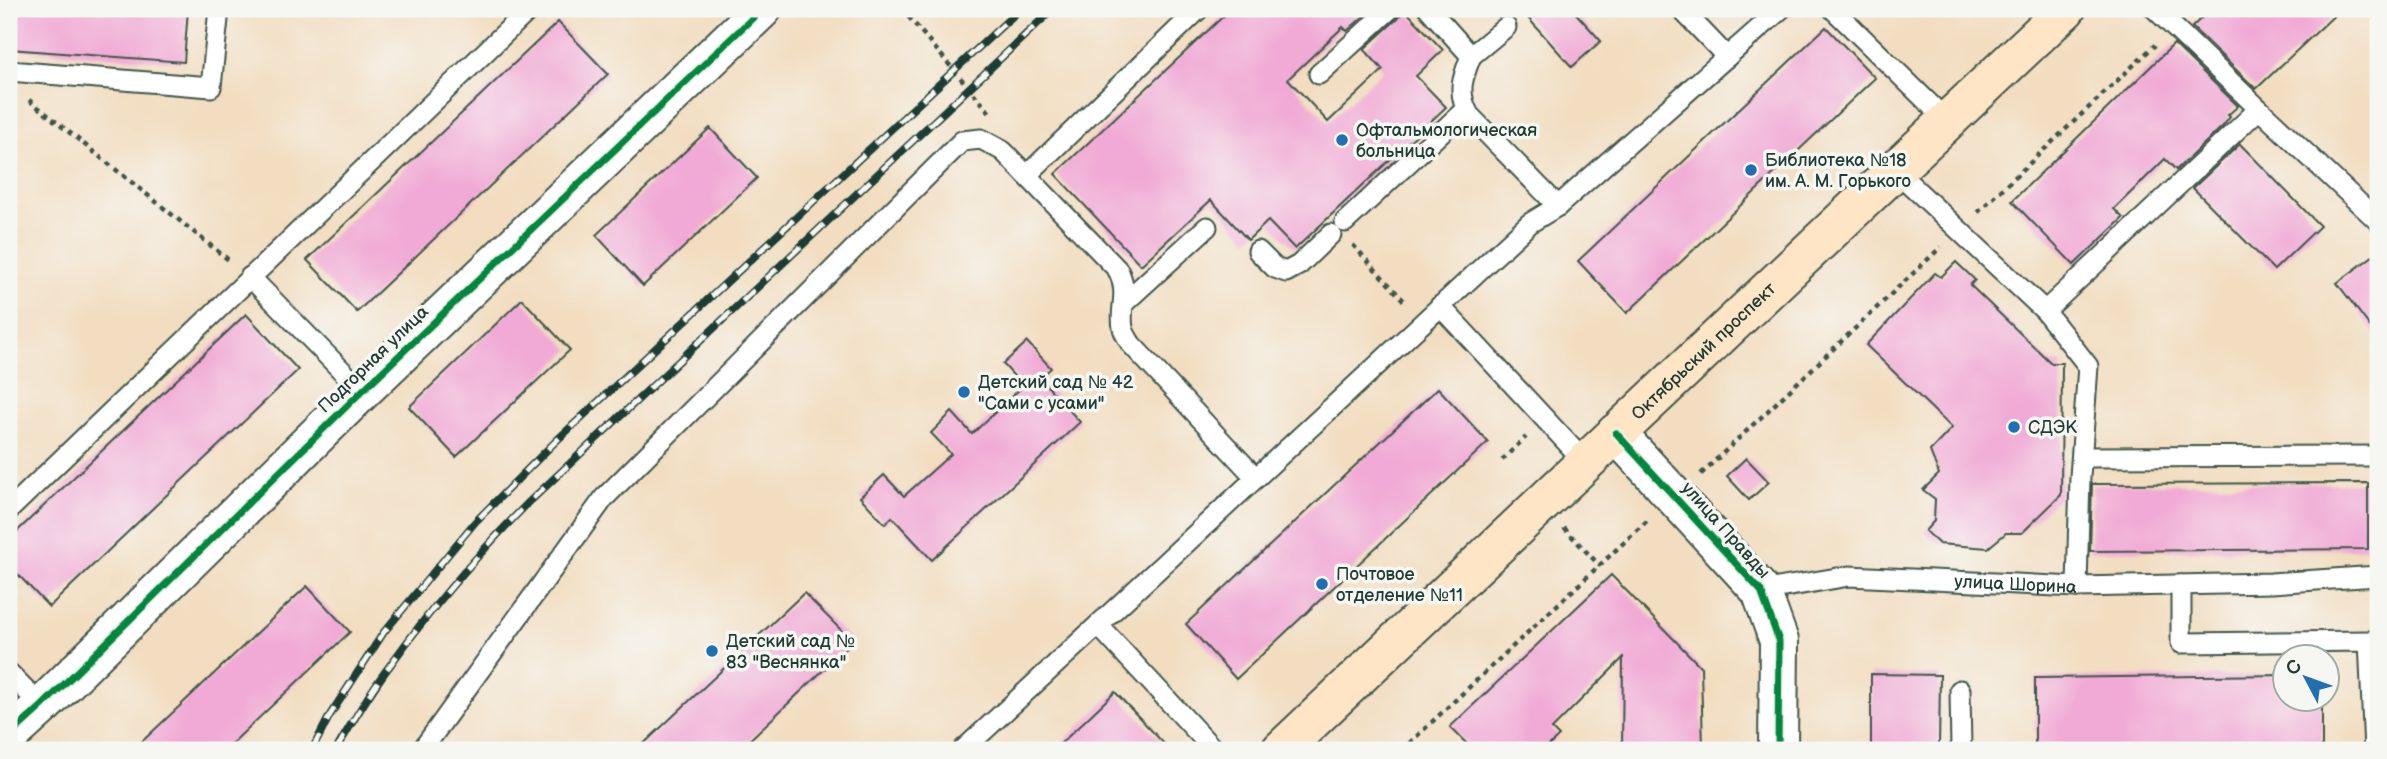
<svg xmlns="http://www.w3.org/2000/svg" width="2387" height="759" viewBox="0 0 2387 759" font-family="'Balsamiq Sans',sans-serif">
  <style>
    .building { fill: #f1aad5 }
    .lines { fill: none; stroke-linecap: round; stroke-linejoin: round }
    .service-casing { stroke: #3f5549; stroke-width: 23 }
    .minor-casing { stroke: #3f5549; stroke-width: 42 }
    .tertiary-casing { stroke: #3f5549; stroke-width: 42 }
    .secondary-casing { stroke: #3f5549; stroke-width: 42 }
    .path { stroke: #3f5549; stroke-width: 4.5; stroke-dasharray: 5 5; stroke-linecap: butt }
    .service { stroke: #fff; stroke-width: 19 }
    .minor { stroke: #fff; stroke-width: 38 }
    .tertiary { stroke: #fff; stroke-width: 38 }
    .secondary { stroke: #fde5c5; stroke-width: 38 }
    .rail-casing { stroke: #1f3d34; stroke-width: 8 }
    .rail { stroke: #f6f6f2; stroke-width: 5; stroke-dasharray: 16; stroke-linecap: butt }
    .cycleway-casing { stroke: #f6f6f2; stroke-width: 11 }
    .cycleway { stroke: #00873e; stroke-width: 7 }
    .poi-dot { fill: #1f6fb2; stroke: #f6f6f2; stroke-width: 2.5 }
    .labels { text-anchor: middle; stroke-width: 7; stroke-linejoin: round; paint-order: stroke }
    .poi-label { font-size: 18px; fill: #1f3d34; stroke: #f6f6f2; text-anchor: start }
    .street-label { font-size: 18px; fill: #1f3d34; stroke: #f6f6f2 }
  </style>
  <rect width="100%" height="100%" fill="#f6f6f2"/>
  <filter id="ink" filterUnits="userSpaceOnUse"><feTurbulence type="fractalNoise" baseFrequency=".0143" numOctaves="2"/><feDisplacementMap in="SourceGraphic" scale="14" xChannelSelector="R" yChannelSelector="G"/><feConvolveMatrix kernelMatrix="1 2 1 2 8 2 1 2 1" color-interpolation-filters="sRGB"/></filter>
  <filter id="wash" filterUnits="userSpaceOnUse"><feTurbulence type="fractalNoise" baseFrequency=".00686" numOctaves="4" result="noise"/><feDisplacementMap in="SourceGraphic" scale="28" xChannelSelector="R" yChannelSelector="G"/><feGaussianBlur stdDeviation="1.57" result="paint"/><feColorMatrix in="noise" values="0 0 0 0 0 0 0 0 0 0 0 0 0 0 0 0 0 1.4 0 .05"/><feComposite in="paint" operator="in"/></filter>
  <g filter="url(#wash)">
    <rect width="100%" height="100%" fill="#f2ddc0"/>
    <g id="blocks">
      <g class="building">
        <polygon points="9,9 188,9 184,62 9,49"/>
        <polygon points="1231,9 1372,9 1347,31 1343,27 1288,79 1328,122 1383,70 1364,49 1398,18 1404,9 1443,50 1416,76 1446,107 1295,249 1268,221 1248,240 1211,200 1141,265 1055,174"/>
        <polygon points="1520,9 1572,9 1601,41 1572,67"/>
        <polygon points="2211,9 2341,9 2256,89 2192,27"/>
        <polygon points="558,22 608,74 357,312 307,260"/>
        <polygon points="1826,27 1875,78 1627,313 1578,261"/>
        <polygon points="2174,44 2238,106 2228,115 2230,117 2223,126 2176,170 2165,159 2114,209 2123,218 2074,265 2012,201"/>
        <polygon points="710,128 757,178 643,286 596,235"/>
        <polygon points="2240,144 2320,226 2274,270 2193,188"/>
        <polygon points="2378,252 2378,337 2337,283"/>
        <polygon points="1956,262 1975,280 1970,285 2051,363 2062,363 2061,495 2022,533 2006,533 1988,548 1939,544 1925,531 1934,521 1935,499 1923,490 1939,474 1930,451 1952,428 1866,345 1935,273 1941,277"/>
        <polygon points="522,299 570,350 456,457 409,407"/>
        <polygon points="246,314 298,370 49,607 9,565 9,539"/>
        <polygon points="1027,342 1051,368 1040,378 1080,422 932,560 892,517 885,524 860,497 884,475 904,496 951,454 931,433 952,412 972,434 1023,386 1003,364"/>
        <polygon points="1438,388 1488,442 1236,679 1186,624"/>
        <polygon points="1746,458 1769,482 1749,500 1727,476"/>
        <polygon points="2368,483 2368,549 2090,551 2092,484"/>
        <polygon points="1611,575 1701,667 1703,750 1622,750 1623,658 1552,729 1559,736 1544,750 1473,750 1450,727"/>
        <polygon points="307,586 350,632 225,750 133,750"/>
        <polygon points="804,593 853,642 739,750 637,750"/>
        <polygon points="1871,674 1940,675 1939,750 1871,750"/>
        <polygon points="2286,675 2286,699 2322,699 2322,750 2242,750 2242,746 2035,749 2035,678"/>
        <polygon points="1115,692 1170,750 1054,750"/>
      </g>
    </g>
  </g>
  <g filter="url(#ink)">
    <use href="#blocks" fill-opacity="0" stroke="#3f5549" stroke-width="2"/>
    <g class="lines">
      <g class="service-casing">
        <g id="service">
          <path d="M 1429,9 L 1471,56 C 1462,79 1457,92 1469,115 L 1558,206"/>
          <polyline points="1681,9 1727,57"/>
          <polyline points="1833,9 1947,121"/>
          <polyline points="2155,9 2259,109"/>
          <polyline points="1471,56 1506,27"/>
          <polyline points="9,71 211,87 219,9"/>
          <polyline points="1319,74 1390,9"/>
          <polyline points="1895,170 2045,311"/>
          <polyline points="1027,175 1199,9"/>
          <polyline points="1345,222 1466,109"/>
          <polyline points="1258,251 1275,268 1286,272 1299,265 1331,234"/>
          <polyline points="250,277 362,391"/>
          <polyline points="1125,302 1207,227"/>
          <polyline points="1440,306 1585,462"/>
          <polyline points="2082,457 2378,456"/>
          <polyline points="9,510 530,9"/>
          <polyline points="2181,585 2181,643 2369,641 2374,750"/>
          <polyline points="2077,587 2080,477 2088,366 2045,311 2259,109 2378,221"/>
          <path id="s1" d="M 1761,591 L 1849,576 L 2077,587 L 2271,583 L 2378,576"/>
          <polyline points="9,673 42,706"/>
          <polyline points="1960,690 1961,750"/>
          <path d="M 422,750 L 604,498 L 962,141 L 981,139 L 1003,151 L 1118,270 C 1130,295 1119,306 1123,328 C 1124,333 1128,339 1131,344 L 1256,478"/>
          <polyline points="963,750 1098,625"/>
          <polyline points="1214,750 1098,625 1530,223 1558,206 1781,9"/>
        </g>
      </g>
      <g class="minor-casing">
        <polyline id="minor" points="1616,433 1761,591 1779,641 1778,750"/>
      </g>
      <g class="tertiary-casing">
        <polyline id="tertiary" points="9,736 42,706 362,391 762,9"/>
      </g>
      <g class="secondary-casing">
        <g id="secondary">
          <path id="s2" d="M 1281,750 L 2066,9"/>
        </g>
      </g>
      <g class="path">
        <polyline points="902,9 992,115"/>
        <polyline points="29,100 230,261"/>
        <polyline points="1978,212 2155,45"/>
        <polyline points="1353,245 1406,303"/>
        <polyline points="1502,460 1526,437"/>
        <polyline points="1701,474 1941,247"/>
        <polyline points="1564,528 1600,566"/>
        <polyline points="1402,750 1649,519"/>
      </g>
      <use href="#service" class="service"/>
      <use href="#minor" class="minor"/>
      <use href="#tertiary" class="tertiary"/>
      <use href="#secondary" class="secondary"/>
      <g class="rail-casing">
        <g id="rail">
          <polyline points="312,750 330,715 384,632 475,522 555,442 1020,9"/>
          <path d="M 336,750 C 353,721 370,691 391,664 C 432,607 478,554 527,504 L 1053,9"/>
        </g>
      </g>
      <use href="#rail" class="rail"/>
      <g class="cycleway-casing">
        <g id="cycleway">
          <polyline points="1616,433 1761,591 1779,641 1778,750"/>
          <polyline points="9,736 42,706 362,391 762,9"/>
        </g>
      </g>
      <use href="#cycleway" class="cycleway"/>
    </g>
  </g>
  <g class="poi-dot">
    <circle cx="1342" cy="140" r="7"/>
    <circle cx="1751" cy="170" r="7"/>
    <circle cx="964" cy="392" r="7"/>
    <circle cx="2014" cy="427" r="7"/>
    <circle cx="1322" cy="584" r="7"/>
    <circle cx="712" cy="651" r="7"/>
  </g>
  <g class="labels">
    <g class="poi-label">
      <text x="1356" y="136">Офтальмологическая<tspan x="1356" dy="21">больница</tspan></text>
      <text x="1765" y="166">Библиотека №18<tspan x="1765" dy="21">им. А. М. Горького</tspan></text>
      <text x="978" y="388">Детский сад № 42<tspan x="978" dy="21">"Сами с усами"</tspan></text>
      <text x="2028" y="433">СДЭК</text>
      <text x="1336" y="580">Почтовое<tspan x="1336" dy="21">отделение №11</tspan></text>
      <text x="726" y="647">Детский сад №<tspan x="726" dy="21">83 "Веснянка"</tspan></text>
    </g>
    <g class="street-label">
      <text dy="6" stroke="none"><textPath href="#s2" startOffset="581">Октябрьский проспект</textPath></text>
      <text transform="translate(373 359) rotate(-44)" y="6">Подгорная улица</text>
      <text transform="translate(1726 530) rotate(48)" y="6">улица Правды</text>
      <text dy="6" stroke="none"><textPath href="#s1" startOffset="256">улица Шорина</textPath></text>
    </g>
  </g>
  <rect width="2387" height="759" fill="none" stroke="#f6f6f2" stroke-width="35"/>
  <g transform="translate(2306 678) rotate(311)"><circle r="33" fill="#f6f6f2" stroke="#a0aca6" stroke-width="2"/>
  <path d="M0-5L12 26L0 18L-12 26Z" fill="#1f6fb2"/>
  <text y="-10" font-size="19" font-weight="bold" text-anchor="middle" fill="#1f3d34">С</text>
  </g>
</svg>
